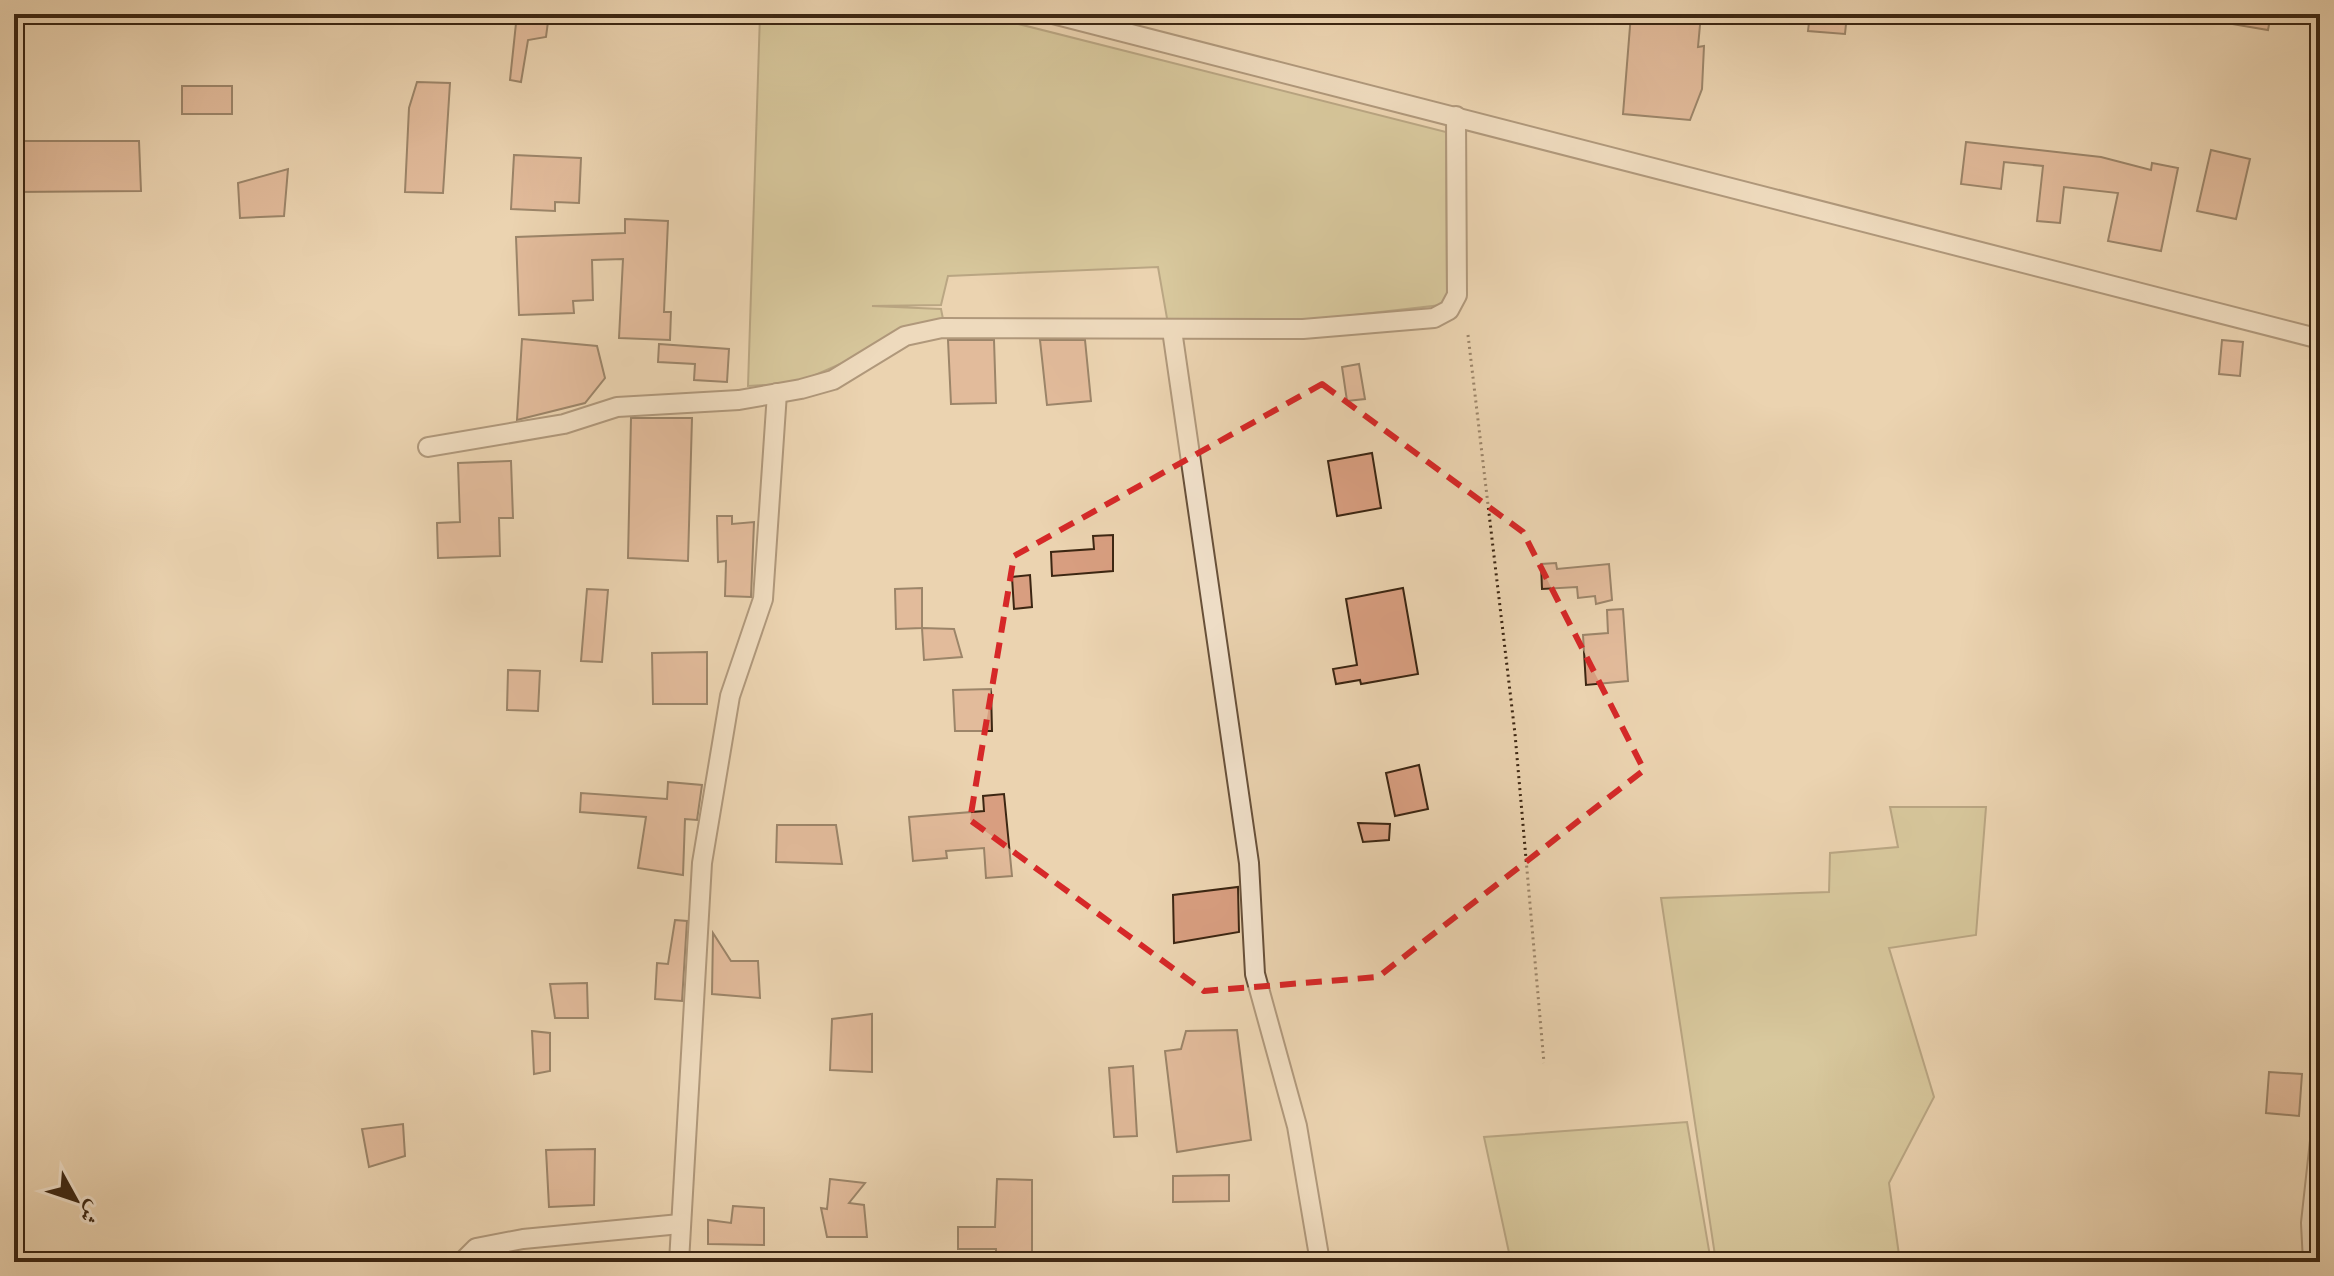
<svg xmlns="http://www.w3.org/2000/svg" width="2334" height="1276" viewBox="0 0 2334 1276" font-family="'IM FELL Great Primer',Amiri,serif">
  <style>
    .green { fill: #c0ba86; stroke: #7e704c; stroke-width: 2 }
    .building { fill: #d89e80; stroke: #3c2612; stroke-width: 2 }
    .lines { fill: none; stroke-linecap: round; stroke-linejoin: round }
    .minor-casing { stroke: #68513a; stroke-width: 22 }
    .path { stroke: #3c2612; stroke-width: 3; stroke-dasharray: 2 4; stroke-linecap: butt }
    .minor { stroke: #f2e2cc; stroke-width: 18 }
    .marked { fill: none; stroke: #d62828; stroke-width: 6; stroke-dasharray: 16 10; stroke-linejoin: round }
  </style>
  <rect width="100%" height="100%" fill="#ebd3b0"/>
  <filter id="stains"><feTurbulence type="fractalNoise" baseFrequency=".0025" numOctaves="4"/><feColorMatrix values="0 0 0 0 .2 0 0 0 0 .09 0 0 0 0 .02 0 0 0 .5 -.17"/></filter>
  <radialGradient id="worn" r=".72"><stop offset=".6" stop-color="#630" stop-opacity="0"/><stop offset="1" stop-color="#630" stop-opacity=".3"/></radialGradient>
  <g class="green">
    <polygon points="760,14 979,14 1446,132 1447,295 1441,305 1276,324 1168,324 1158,267 948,276 941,305 872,306 941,309 943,319 797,383 748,386"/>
    <polygon points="1890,807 1986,807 1976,935 1889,948 1934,1097 1889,1183 1900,1262 1716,1262 1661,898 1829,892 1830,853 1898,847"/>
    <polygon points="1687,1122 1711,1262 1511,1262 1484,1137"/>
  </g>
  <g class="building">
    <polygon points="517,14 549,14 546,37 528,40 521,82 510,80"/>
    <polygon points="1631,14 1701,14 1698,47 1704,46 1702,89 1690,120 1623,114"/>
    <polygon points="1810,14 1847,14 1845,34 1808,31"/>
    <polygon points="2220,14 2271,14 2268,30 2220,22"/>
    <polygon points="417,82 450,83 443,193 405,192 409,108"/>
    <rect x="182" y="86" width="50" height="28"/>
    <polygon points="14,141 139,141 141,191 14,192"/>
    <polygon points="1966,142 2101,157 2151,170 2152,163 2178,168 2161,251 2108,241 2118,193 2064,187 2060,223 2037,221 2043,166 2004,162 2001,189 1961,184"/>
    <polygon points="2211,150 2250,159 2236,219 2197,211"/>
    <polygon points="514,155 581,158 579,203 555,202 555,211 511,209"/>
    <polygon points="288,169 284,216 240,218 238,183"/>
    <polygon points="625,219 668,221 664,312 671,312 670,340 619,338 623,259 592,260 593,300 573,301 574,313 519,315 516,237 625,233"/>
    <polygon points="522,339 597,346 605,378 585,403 517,420"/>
    <polygon points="948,340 994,340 996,403 951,404"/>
    <polygon points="1040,340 1085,340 1091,401 1047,405"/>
    <polygon points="2222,340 2243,342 2240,376 2219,374"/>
    <polygon points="659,344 729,349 727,382 694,380 695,364 658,362"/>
    <polygon points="1359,364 1365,399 1347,401 1342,367"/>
    <polygon points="631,418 692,418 688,561 628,558"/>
    <polygon points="1372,453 1381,508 1337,516 1328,461"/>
    <polygon points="511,461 513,518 499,518 500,556 438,558 437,523 460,522 458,463"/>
    <polygon points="717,516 732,516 732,524 754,522 751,597 725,596 726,561 718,562"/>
    <polygon points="1113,535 1113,571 1052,576 1051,552 1094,549 1093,536"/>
    <polygon points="1556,563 1557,569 1609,564 1612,600 1596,604 1595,596 1578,598 1577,587 1542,589 1541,564"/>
    <polygon points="1030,575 1032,607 1014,609 1012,577"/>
    <polygon points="922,588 922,628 896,629 895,589"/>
    <polygon points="1403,588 1418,674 1361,684 1360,680 1336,684 1333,669 1357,665 1346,599"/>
    <polygon points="587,589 608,590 602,662 581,661"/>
    <polygon points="1623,609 1628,681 1586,685 1583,635 1608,633 1607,610"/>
    <polygon points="922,628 954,629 962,657 924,660"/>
    <polygon points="707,652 707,704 653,704 652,653"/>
    <polygon points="508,670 540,671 538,711 507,710"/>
    <polygon points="991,689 992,731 955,731 953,690"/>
    <polygon points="1419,765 1428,809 1395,816 1386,773"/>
    <polygon points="668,782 702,785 697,820 685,819 683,875 638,868 646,817 580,812 581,793 667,799"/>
    <polygon points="1004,794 1012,876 986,878 984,848 946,851 947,858 913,861 909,817 984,811 983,796"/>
    <polygon points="1358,823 1390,824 1389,840 1363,842"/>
    <polygon points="777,825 836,825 842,864 776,862"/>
    <polygon points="1238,887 1239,932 1174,943 1173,895"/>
    <polygon points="675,920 687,921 682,1001 655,999 657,963 668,964"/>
    <polygon points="713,933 731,961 758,961 760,998 712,994"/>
    <polygon points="587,983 588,1018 555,1018 550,984"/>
    <polygon points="872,1014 872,1072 830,1070 832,1019"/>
    <polygon points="1237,1030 1251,1140 1177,1152 1165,1051 1181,1049 1186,1031"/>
    <polygon points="532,1031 550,1033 550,1071 534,1074"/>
    <polygon points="1133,1066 1137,1136 1114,1137 1109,1068"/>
    <polygon points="2269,1072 2302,1074 2299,1116 2266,1113"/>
    <polygon points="403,1124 405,1156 369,1167 362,1129"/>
    <polygon points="595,1149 594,1205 549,1207 546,1150"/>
    <polygon points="1229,1175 1229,1201 1173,1202 1173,1176"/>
    <polygon points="830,1179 865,1183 849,1203 864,1205 867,1237 827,1237 821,1208 827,1209"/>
    <polygon points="997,1179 1032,1180 1032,1262 996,1262 996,1249 958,1249 958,1227 995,1227"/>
    <polygon points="733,1206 764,1208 764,1245 708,1244 708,1220 731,1223"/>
  </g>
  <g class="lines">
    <g class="minor-casing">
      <g id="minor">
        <polyline points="1053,14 2320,339"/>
        <polyline points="1172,330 1249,863 1255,974 1297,1126 1320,1262"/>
        <polyline points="428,447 564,424 617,407 739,400 801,389 833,380 905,336 942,328 1303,329 1434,318 1449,310 1457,295 1456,116"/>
        <polyline points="462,1262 476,1248 523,1239 680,1224"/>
        <polyline points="679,1262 702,863 730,696 763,599 777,393"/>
        <polyline points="2313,1262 2311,1223 2320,1141"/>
      </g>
    </g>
    <polyline class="path" points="1468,335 1515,734 1544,1063"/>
    <use href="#minor" class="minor"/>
  </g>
  <path d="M0 0H2334V1276H0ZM 1322,384 L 1523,532 L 1644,770 L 1378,977 L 1204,991 L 970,820 L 1014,556 Z" fill="#ebd3b0" fill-opacity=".55" fill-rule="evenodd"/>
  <path class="marked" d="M 1322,384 L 1523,532 L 1644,770 L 1378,977 L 1204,991 L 970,820 L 1014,556 Z"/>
  <rect width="2334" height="1276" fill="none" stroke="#ebd3b0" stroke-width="48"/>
  <rect x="16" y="16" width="2302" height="1244" fill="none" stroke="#3c2612" stroke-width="4"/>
  <rect x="24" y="24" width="2286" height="1228" fill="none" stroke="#3c2612" stroke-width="2"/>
  <g transform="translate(76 1200) rotate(130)" stroke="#f2e2cc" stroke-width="6" paint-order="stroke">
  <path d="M0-6L14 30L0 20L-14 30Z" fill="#3c2612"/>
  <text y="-12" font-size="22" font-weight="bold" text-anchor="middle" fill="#3c2612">ش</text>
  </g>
  <rect width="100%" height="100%" filter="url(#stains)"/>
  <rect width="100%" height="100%" fill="url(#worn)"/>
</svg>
